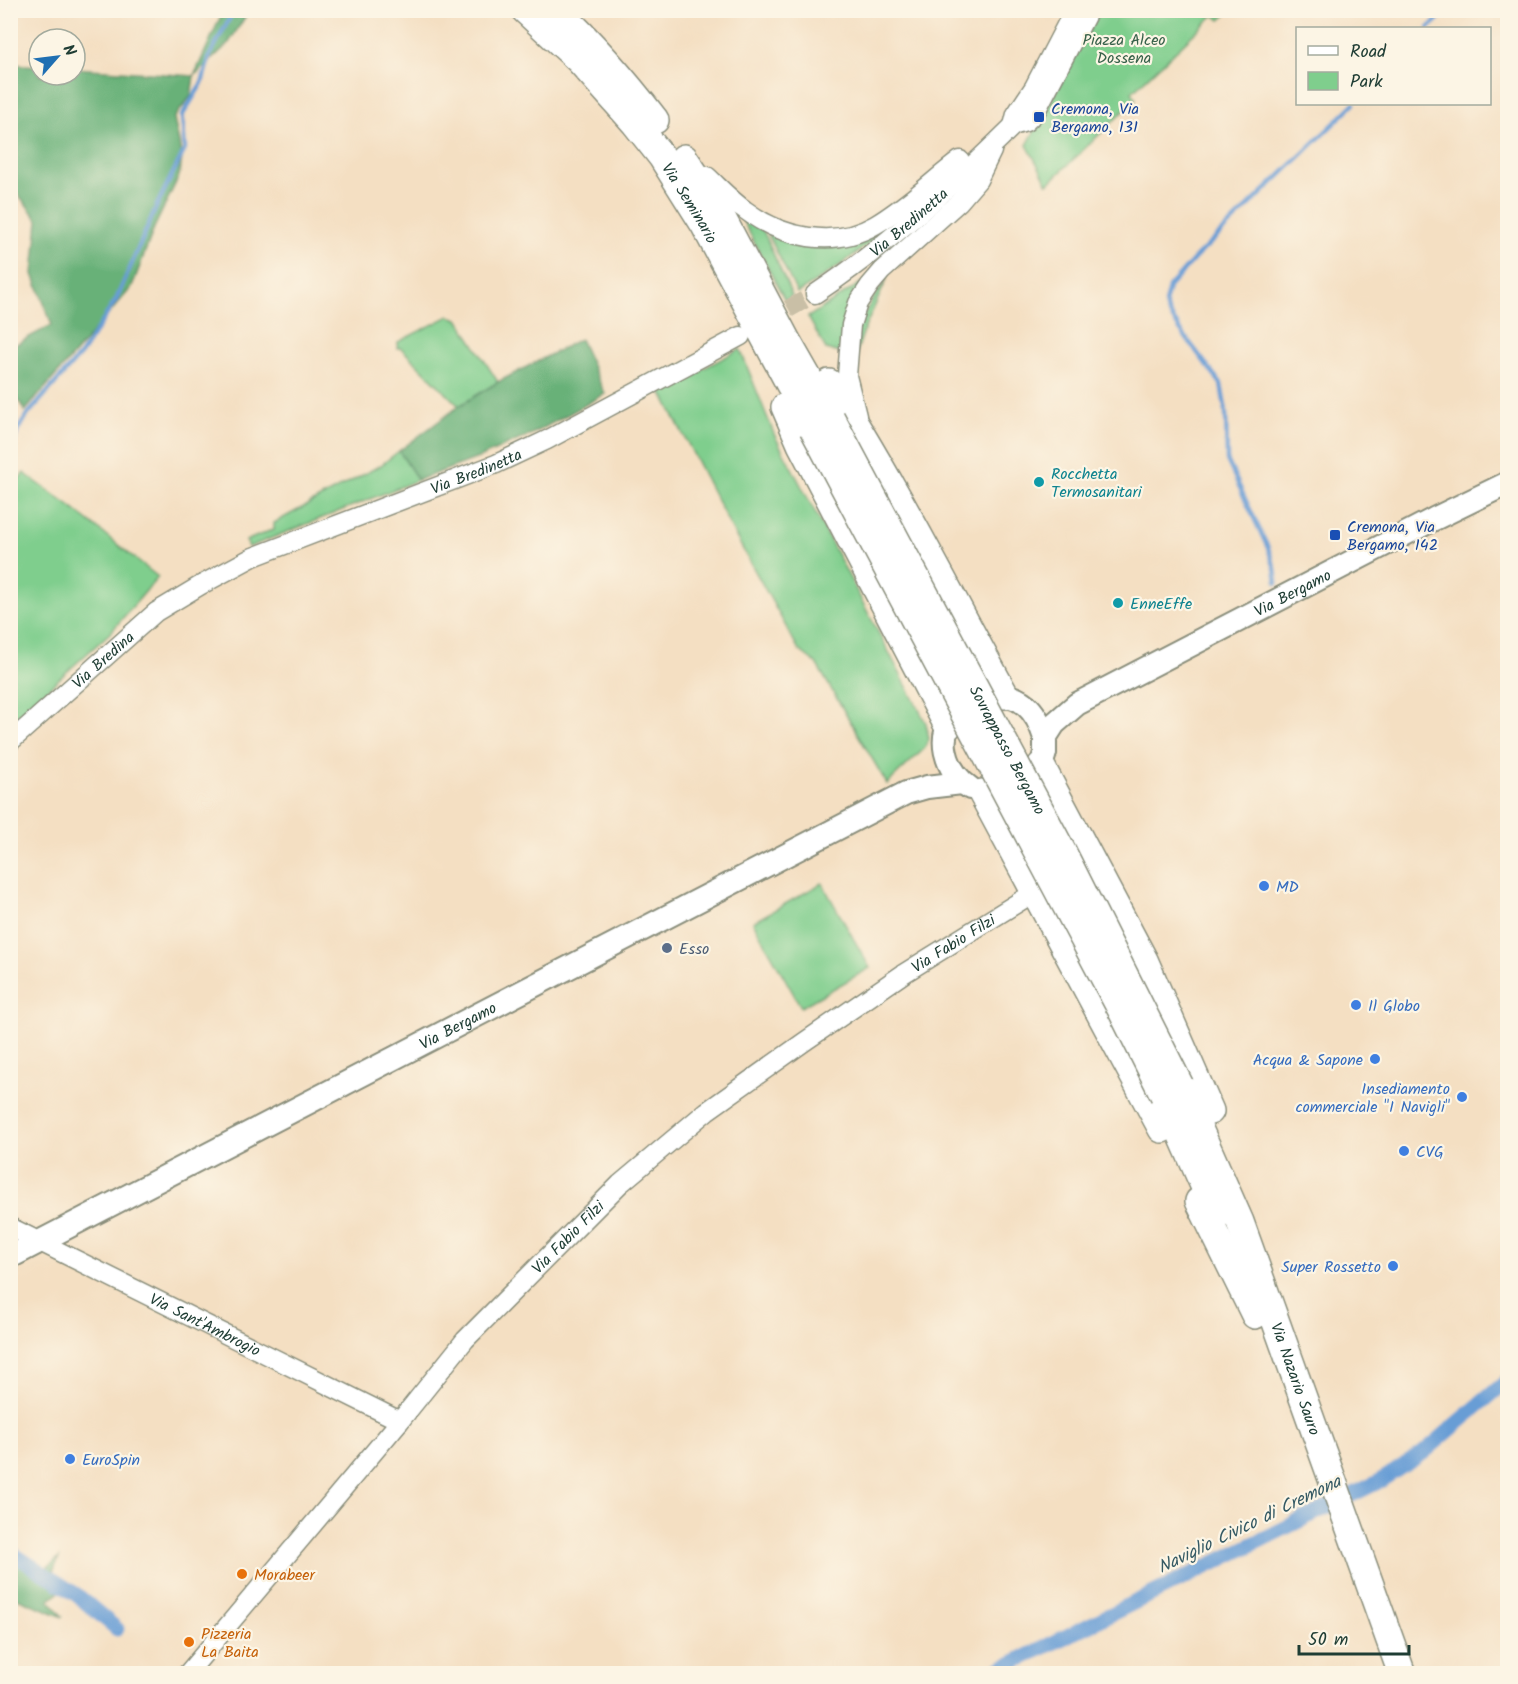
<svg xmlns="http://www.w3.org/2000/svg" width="1518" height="1684" viewBox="0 0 1518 1684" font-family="Kalam,sans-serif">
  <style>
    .green { fill: #7fce8d; stroke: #4f8660; stroke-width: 1.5 }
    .forest { fill: #67b178; stroke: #437756; stroke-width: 1.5 }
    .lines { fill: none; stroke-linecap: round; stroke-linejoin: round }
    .stream { stroke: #689dd5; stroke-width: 4.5 }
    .canal { stroke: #689dd5; stroke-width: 15 }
    .minor-tunnel { stroke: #c9bfa6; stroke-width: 18; stroke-dasharray: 18 9; stroke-linecap: butt }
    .minor-casing { stroke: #8a8e7b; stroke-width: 21 }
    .major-casing { stroke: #8a8e7b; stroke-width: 26 }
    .highway-casing { stroke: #8a8e7b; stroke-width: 30 }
    .minor { stroke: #fff; stroke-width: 18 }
    .major { stroke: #fff; stroke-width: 22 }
    .highway { stroke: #fff; stroke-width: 27 }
    .highway-bridge-casing { stroke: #8a8e7b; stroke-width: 30; stroke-linecap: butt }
    .highway-bridge { stroke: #fff; stroke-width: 27 }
    .transit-dot { fill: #1a4fb4; stroke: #fcf5e5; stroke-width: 2 }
    .culture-dot { fill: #0f9aa8; stroke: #fcf5e5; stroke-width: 2 }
    .shop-dot { fill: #3f7fe0; stroke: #fcf5e5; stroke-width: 2 }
    .service-dot { fill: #5c6f8a; stroke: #fcf5e5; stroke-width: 2 }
    .food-dot { fill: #e8710a; stroke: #fcf5e5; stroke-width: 2 }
    .labels { text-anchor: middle; stroke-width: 4.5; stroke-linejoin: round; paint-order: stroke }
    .park-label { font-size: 16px; fill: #37614a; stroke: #fcf5e5 }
    .transit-label { font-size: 16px; fill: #164399; stroke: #fcf5e5; text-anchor: start }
    .street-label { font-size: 16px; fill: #1f3d34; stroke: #fcf5e5 }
    .culture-label { font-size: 16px; fill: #0d838f; stroke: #fcf5e5; text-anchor: start }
    .shop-label { font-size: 16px; fill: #366cbe; stroke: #fcf5e5; text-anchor: start }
    .service-label { font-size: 16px; fill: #4e5e75; stroke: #fcf5e5; text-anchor: start }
    .food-label { font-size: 16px; fill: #c56008; stroke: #fcf5e5; text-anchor: start }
    .water-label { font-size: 18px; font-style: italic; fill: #355a64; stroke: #fcf5e5 }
  </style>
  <rect width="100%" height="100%" fill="#fcf5e5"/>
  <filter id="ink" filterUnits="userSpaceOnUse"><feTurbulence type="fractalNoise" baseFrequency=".0167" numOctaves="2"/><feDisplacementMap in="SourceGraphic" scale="12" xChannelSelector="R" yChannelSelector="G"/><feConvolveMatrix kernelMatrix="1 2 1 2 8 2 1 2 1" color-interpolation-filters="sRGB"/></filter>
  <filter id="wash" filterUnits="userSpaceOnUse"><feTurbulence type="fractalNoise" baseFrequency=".008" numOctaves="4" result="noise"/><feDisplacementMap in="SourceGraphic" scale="24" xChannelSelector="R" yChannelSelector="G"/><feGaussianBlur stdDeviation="1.35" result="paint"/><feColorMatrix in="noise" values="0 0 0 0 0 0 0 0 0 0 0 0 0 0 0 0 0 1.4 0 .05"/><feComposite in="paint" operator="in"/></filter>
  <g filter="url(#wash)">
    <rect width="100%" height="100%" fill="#f4dfc2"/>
    <g class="green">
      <polygon points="1100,11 1231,11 1220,20 1214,15 1132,92 1136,99 1048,184 1027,145"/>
      <polygon points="742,219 763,230 792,296 785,300"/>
      <path d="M 883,229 L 885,230 C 857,254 829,274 797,293 L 769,236 L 772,234 C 815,245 843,257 883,229 Z"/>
      <path d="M 887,279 L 864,330 L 856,354 C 853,326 871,300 887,279 Z"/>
      <polygon points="861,283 843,351 839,353 826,349 808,317"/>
      <polygon points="449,316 458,319 498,382 459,406 401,348 397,348 398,342"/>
      <polygon points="740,349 774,434 926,723 929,739 925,748 887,784 816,663 799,650 730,526 661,391"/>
      <polygon points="399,451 418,480 249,547 246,541 274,529 274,523 381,465"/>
      <polygon points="24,473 72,508 158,577 110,633 11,722 11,487"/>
      <polygon points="822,883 870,968 801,1007 753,922"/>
    </g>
    <g class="forest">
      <polygon points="223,11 249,11 228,44 194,76 191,96 174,118 182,158 179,176 154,228 132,287 25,411 11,388 11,347 52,325 33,274 38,220 15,190 11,191 11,64 39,66 39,75 75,75 75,68 194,76"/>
      <polygon points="580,339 605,394 536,432 481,457 418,480 399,451 459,406 498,382"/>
      <polygon points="11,1547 43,1570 59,1558 48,1583 60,1591 49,1600 63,1617 17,1598 11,1597"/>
    </g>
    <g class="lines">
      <g class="stream">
        <polyline points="1429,28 1447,10"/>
        <polyline points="10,457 18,429 29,413 81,354 116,300 157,205 185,149 182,116 202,83 210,55 234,10"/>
        <polyline points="1277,583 1275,568 1268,548 1227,460 1226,413 1221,384 1181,331 1169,313 1165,303 1169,287 1195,258 1354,104"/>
      </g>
      <g class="canal">
        <polyline points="10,1552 77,1595 117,1629"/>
        <polyline points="990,1674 1380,1481 1423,1453 1508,1380"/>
      </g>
    </g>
  </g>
  <g filter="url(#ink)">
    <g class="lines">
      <polyline class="minor-tunnel" points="765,322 815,294"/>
      <g class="minor-casing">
        <g id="minor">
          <polyline points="1013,126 1016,114 1034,87 1074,10"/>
          <path d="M 701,175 L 707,176 C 719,187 731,200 745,210 C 782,238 834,249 875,225 C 906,207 932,181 960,160"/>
          <path id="s1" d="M 815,294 C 887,246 952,186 1013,126 L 1026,122 L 1035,113 L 1089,10"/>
          <polyline points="857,416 847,376 851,325 858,303 870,285 882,271 959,202 978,180 992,151"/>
          <path id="s2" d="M 10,742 L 156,612 L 201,585 L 253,557 L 496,464 L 547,440 L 741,336"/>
          <path id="s3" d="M 10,1227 L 400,1421"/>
          <path id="s4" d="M 187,1674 L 400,1421 L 465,1340 L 620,1184 L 707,1111 L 804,1042 L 903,974 L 1043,887"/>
        </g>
      </g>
      <g class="major-casing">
        <g id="major">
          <path d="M 989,694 C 1021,693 1036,709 1045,738"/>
          <path d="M 958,711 C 934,734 945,771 970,788"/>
          <path id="s5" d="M 1030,780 L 1041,766 L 1045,753 L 1045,738 L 1054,724 L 1077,704 L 1434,519 L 1508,483"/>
          <path id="s6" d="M 10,1257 L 906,793 L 927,787 L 962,783"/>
        </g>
      </g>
      <g class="highway-casing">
        <g id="highway">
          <path id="s7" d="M 525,10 L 579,60 L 635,123 L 662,157 L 704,224 L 813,428"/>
          <path d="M 557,10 C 593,44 625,81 655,120"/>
          <polyline points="684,158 713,201 787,341 831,418"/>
          <path d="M 829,383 C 894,483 947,590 1005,695"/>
          <polyline points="785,407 801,444 948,726"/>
          <polyline points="1041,766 1144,960 1210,1111"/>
          <polyline points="982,793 1162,1129"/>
          <path id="s8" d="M 1180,1086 L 1240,1222 L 1402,1674"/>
          <polyline points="1164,1095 1217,1215"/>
          <polyline points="1199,1201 1255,1315"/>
        </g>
      </g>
      <use href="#minor" class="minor"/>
      <use href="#major" class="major"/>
      <use href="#highway" class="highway"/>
      <g class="highway-bridge-casing">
        <g id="highway-bridge">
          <path id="s9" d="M 831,418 L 1062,851 L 1180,1086"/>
          <polyline points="813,428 1122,1011 1164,1095"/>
        </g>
      </g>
      <use href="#highway-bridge" class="highway-bridge"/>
    </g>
  </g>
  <g class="transit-dot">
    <rect x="1033" y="111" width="12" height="12" rx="3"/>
    <rect x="1329" y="529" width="12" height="12" rx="3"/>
  </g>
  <g class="culture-dot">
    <circle cx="1039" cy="482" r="6"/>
    <circle cx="1118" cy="603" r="6"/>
  </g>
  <g class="shop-dot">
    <circle cx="1264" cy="886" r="6"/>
    <circle cx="1356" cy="1005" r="6"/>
    <circle cx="1375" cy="1059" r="6"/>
    <circle cx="1462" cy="1097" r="6"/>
    <circle cx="1404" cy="1151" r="6"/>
    <circle cx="1393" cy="1266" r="6"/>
    <circle cx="70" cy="1459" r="6"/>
  </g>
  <circle class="service-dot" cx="667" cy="948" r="6"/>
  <g class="food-dot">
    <circle cx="242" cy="1574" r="6"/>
    <circle cx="189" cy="1642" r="6"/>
  </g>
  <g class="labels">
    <g class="park-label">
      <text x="1124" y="45">Piazza Alceo<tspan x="1124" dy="18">Dossena</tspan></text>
    </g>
    <g class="transit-label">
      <text x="1051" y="114">Cremona, Via<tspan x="1051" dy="18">Bergamo, 131</tspan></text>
      <text x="1347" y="532">Cremona, Via<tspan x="1347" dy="18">Bergamo, 142</tspan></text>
    </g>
    <g class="street-label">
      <text dy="6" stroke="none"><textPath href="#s7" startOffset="255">Via Seminario</textPath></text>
      <text dy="6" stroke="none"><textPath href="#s1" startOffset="118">Via Bredinetta</textPath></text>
      <text dy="6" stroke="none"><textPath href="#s2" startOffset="546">Via Bredinetta</textPath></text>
      <text dy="6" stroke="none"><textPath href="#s5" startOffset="336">Via Bergamo</textPath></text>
      <text dy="6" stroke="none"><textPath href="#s2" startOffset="124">Via Bredina</textPath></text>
      <text dy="6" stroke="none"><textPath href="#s9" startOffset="376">Sovrappasso Bergamo</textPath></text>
      <text dy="6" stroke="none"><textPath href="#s4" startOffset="1066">Via Fabio Filzi</textPath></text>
      <text dy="6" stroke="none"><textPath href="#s6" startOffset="504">Via Bergamo</textPath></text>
      <text dy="6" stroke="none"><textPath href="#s4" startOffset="580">Via Fabio Filzi</textPath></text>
      <text dy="6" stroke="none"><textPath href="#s3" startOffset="218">Via Sant'Ambrogio</textPath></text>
      <text dy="6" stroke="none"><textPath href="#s8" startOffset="315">Via Nazario Sauro</textPath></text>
    </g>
    <g class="culture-label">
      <text x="1051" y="479">Rocchetta<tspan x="1051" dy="18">Termosanitari</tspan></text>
      <text x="1130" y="609">EnneEffe</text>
    </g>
    <g class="shop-label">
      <text x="1276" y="892">MD</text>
      <text x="1368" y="1011">Il Globo</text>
      <text x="1363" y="1065" text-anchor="end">Acqua &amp; Sapone</text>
      <text x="1450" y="1094" text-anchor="end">Insediamento<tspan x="1450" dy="18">commerciale "I Navigli"</tspan></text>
      <text x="1416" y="1157">CVG</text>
      <text x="1381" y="1272" text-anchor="end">Super Rossetto</text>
      <text x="82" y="1465">EuroSpin</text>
    </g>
    <g class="service-label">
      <text x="679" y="954">Esso</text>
    </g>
    <g class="food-label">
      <text x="254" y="1580">Morabeer</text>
      <text x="201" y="1639">Pizzeria<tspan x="201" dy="18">La Baita</tspan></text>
    </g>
    <g class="water-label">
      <text transform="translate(1249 1524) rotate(-26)" y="6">Naviglio Civico di Cremona</text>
    </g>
  </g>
  <rect width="1518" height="1684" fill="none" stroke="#fcf5e5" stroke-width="36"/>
  <rect x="1296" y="27" width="195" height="78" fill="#fcf5e5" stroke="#a4ab9e" stroke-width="1.5"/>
  <rect x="1308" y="46" width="30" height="9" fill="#ffffff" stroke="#a4ab9e" stroke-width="1.5"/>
  <text x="1350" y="57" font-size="18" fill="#1f3d34">Road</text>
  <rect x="1308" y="72" width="30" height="18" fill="#7fce8d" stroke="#a4ab9e" stroke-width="1.5"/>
  <text x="1350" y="87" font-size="18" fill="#1f3d34">Park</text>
  <g transform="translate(57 57) rotate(62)"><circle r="28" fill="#fcf5e5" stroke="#a4ab9e" stroke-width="1.5"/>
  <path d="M0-4.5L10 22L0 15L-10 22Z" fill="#1f6fb2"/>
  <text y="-9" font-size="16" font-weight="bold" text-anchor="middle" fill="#1f3d34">N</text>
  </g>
  <path d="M1299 1645v9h110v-9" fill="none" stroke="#1f3d34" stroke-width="3"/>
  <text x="1308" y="1645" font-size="18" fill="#1f3d34" stroke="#fcf5e5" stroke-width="4.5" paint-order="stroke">50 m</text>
</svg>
